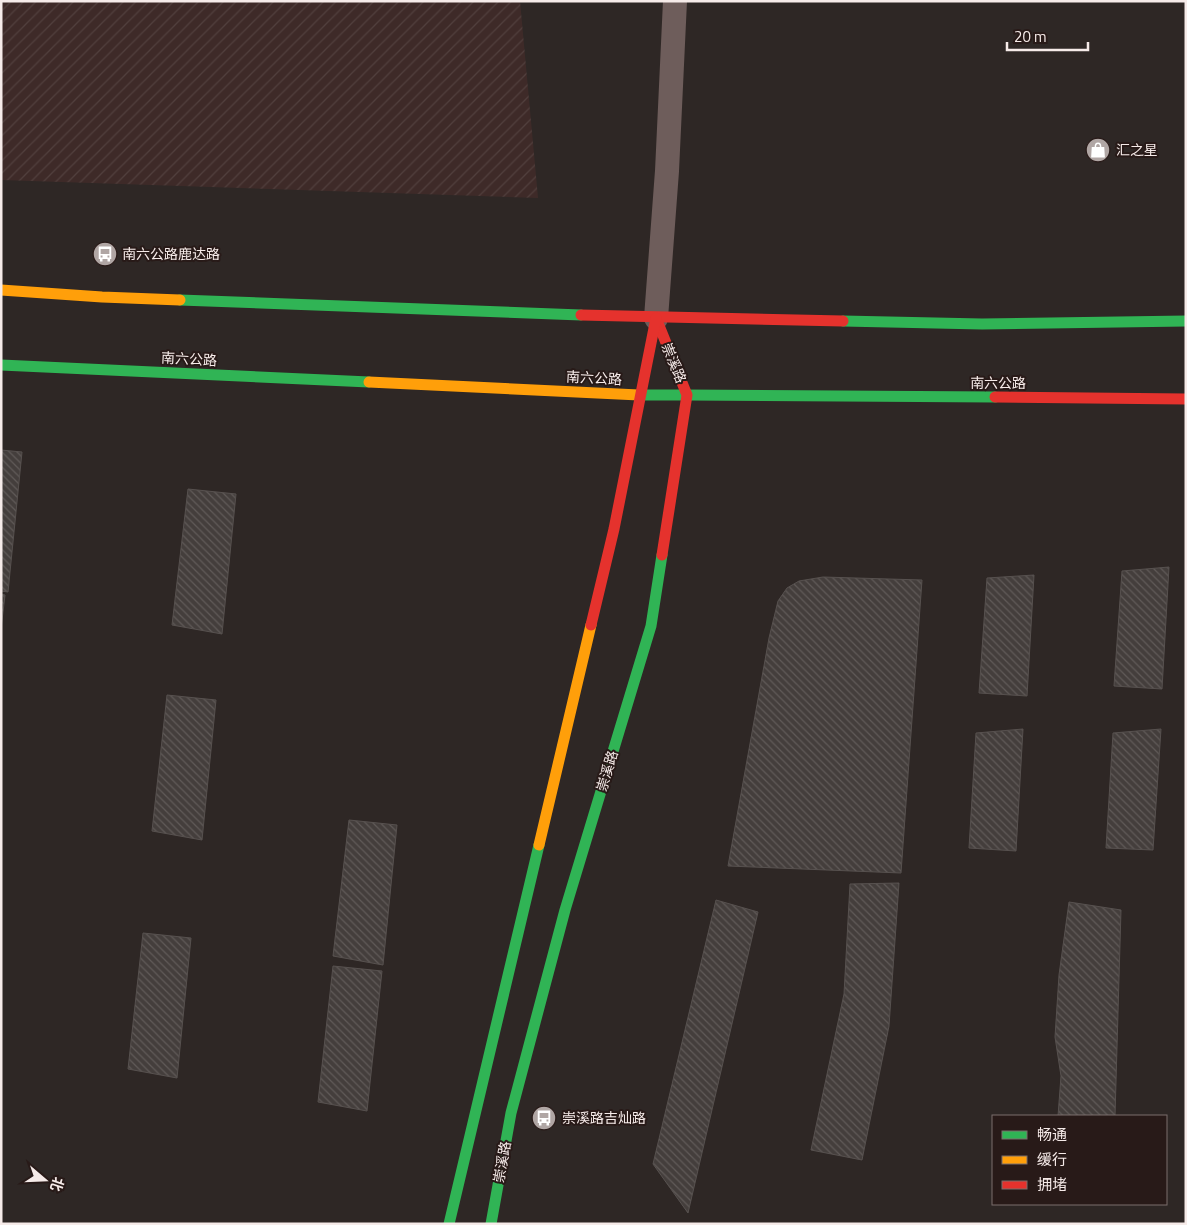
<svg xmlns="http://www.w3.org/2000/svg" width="1187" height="1225" viewBox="0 0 1187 1225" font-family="'Titillium Web','Noto Sans SC',sans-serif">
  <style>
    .industrial { fill: url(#industrial-furrows) }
    .building { fill: url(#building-back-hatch); stroke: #57514f }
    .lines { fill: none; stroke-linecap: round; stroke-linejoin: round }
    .street { stroke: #6e5d5b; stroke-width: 24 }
    .fast { stroke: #30b455; stroke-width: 11 }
    .slow { stroke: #ff9f0a; stroke-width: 11 }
    .jam { stroke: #e5322d; stroke-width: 11 }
    .labels { text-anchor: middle; stroke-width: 4; stroke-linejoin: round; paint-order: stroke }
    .poi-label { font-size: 14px; fill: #f6ebe9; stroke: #281a18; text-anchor: start }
    .street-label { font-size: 14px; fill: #f6ebe9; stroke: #281a18 }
  </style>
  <defs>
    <pattern id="industrial-furrows" width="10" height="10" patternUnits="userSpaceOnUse" patternTransform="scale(1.25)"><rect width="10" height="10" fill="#3e2a28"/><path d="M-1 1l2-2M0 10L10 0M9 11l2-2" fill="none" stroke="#513f3d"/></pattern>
    <pattern id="building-back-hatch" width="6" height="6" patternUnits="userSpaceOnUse" patternTransform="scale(1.25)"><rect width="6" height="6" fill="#443e3c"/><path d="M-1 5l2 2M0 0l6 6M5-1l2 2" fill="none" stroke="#605a58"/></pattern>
  </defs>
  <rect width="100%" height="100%" fill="#2e2725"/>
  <polygon class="industrial" points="1,1 520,1 538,198 1,180"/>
  <g class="building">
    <polygon points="1,450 22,452 8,592 1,591"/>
    <polygon points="188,489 236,494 222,634 172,625"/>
    <polygon points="1169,567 1162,689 1114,686 1122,571"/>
    <polygon points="1034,575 1027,696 979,693 987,578"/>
    <polygon points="823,577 922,580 901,873 728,866 769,638 778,601 787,588 799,581"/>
    <polygon points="1,594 5,595 1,629"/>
    <polygon points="167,695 216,700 202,840 152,831"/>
    <polygon points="1023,729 1016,851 969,848 976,733"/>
    <polygon points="1161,729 1153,850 1106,848 1113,733"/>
    <polygon points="349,820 397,825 383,965 333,956"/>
    <polygon points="899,883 889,1026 862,1160 811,1150 844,994 850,884"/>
    <polygon points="716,900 758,912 688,1213 653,1164"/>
    <polygon points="1069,902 1121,910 1115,1116 1058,1116 1061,1076 1055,1037 1059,975"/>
    <polygon points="143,933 191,938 177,1078 128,1069"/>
    <polygon points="333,966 382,971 367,1111 318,1102"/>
  </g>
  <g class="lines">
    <polyline class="street" points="656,318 667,171 675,1"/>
    <g class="fast">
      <polyline points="180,300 581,315"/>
      <polyline points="843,321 982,324 1186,321"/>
      <polyline points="1,365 369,382"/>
      <polyline points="639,395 687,395"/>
      <polyline points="687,395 995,397"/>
      <polyline points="449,1224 539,845"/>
      <polyline points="491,1224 511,1113 565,910 651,626 662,555"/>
    </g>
    <g class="slow">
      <polyline points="1,290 102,297 180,300"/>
      <polyline points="369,382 639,395"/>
      <polyline points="539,845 591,625"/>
    </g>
    <g class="jam">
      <polyline points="581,315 843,321"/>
      <polyline points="656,318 687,395 662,555"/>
      <polyline points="995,397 1186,399"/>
      <polyline points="591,625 614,529 656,318"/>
    </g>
  </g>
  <defs>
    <g id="shop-disc" transform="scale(1.25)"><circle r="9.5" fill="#b0a6a4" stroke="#281a18"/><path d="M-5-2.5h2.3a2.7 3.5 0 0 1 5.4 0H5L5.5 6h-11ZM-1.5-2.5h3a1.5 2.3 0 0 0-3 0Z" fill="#fff"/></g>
    <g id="bus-disc" transform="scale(1.25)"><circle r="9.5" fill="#b0a6a4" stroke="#281a18"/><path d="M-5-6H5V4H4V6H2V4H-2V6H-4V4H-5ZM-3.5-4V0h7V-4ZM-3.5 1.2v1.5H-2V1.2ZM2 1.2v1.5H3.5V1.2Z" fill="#fff"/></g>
  </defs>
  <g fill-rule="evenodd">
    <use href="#shop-disc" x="1098" y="150"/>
    <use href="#bus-disc" x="105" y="254"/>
    <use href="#bus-disc" x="544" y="1118"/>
  </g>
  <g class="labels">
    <g class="poi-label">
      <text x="1116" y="155">汇之星</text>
      <text x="122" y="259">南六公路鹿达路</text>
      <text x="562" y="1123">崇溪路吉灿路</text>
    </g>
    <g class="street-label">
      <text transform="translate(189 359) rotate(3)" y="5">南六公路</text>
      <text transform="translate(674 363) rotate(68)" y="5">崇溪路</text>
      <text transform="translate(594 378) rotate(3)" y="5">南六公路</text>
      <text x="998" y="388">南六公路</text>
      <text transform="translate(607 771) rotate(-73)" y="5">崇溪路</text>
      <text transform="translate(502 1162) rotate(-80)" y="5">崇溪路</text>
    </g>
  </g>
  <rect width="1187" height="1225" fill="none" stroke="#f6ebe9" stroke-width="5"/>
  <rect x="992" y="1115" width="175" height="90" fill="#281a18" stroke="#7a6e6c"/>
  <rect x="1002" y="1131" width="25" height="8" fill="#30b455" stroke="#7a6e6c"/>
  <text x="1037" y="1140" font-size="15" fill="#f6ebe9">畅通</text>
  <rect x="1002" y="1156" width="25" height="8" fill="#ff9f0a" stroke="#7a6e6c"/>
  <text x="1037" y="1165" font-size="15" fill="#f6ebe9">缓行</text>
  <rect x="1002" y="1181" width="25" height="8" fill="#e5322d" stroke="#7a6e6c"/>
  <text x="1037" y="1190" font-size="15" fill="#f6ebe9">拥堵</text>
  <g transform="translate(45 1180) rotate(109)" stroke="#281a18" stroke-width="4" paint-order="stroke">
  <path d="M0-4L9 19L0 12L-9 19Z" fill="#f6ebe9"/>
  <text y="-8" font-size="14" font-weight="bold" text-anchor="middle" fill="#f6ebe9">北</text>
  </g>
  <path d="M1007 42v8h81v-8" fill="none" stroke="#f6ebe9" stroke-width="2.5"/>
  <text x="1014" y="42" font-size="15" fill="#f6ebe9" stroke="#281a18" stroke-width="4" paint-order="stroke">20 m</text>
</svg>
